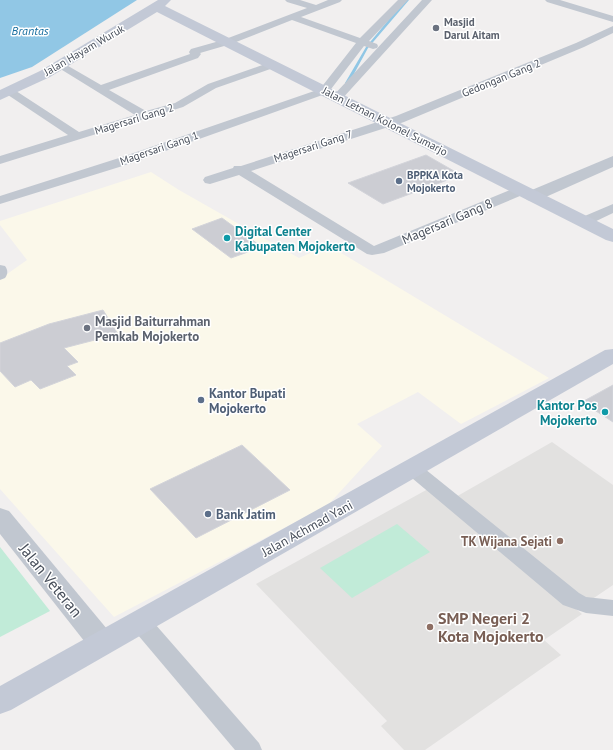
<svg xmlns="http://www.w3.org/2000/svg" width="613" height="750" viewBox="0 0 613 750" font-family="'PT Sans',sans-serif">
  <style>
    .commercial { fill: #fbf8ea }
    .education { fill: #e2e1e0 }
    .green { fill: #c1ebd8 }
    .water { fill: #91c7e5 }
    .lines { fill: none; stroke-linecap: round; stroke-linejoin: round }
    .stream { fill: #91c7e5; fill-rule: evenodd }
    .building { fill: #cccdd3; stroke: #d3d4da }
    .minor { fill: #c1c7d0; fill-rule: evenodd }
    .tertiary { fill: #c1c7d0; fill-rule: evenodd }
    .secondary { fill: #c3c9d6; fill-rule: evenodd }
    .worship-dot { fill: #6b7280; stroke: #fff; stroke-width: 1.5 }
    .service-dot { fill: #5c6f8a; stroke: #fff; stroke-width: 1.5 }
    .culture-dot { fill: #0f9aa8; stroke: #fff; stroke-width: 1.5 }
    .education-dot { fill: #8d6e63; stroke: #fff; stroke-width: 1.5 }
    .labels { text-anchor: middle; stroke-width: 3; stroke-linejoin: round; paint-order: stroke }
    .far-worship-label { font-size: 11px; font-weight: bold; fill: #5b616d; stroke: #fff; text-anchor: start }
    .far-street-label { font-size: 11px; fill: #484f5b; stroke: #fff }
    .far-service-label { font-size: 11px; font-weight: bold; fill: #4e5e75; stroke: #fff; text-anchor: start }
    .far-water-label { font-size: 12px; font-style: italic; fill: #176e9f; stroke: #fff }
    .street-label { font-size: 13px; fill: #484f5b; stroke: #fff }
    .culture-label { font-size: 13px; font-weight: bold; fill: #0d838f; stroke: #fff; text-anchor: start }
    .worship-label { font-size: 13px; font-weight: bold; fill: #5b616d; stroke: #fff; text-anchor: start }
    .service-label { font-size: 13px; font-weight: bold; fill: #4e5e75; stroke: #fff; text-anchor: start }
    .education-label { font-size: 13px; font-weight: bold; fill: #785e54; stroke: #fff; text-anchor: end }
    .near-street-label { font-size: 16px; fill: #484f5b; stroke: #fff }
    .near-education-label { font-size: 16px; font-weight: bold; fill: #785e54; stroke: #fff; text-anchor: start }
  </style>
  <rect width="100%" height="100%" fill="#f1efef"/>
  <polygon class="commercial" points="151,172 179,190 299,258 328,245 549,378 461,424 418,392 357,424 382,446 328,505 114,617 0,489 0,279 27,260 0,225 0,221"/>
  <g class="education">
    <polygon points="552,442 613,485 613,585 585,604 454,498"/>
    <polygon points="428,489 582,614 544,640 561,655 425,750 404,750 381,726 387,721 256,584"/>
  </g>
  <g class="green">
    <polygon points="397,524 430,552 352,598 320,568"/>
    <polygon points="0,547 50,611 0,637"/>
  </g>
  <polygon class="water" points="0,0 137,0 32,67 0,78"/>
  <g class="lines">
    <polygon class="stream" points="405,0 409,0 368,48 349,83 346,84 345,83 366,47"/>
  </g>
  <g class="building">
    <polygon points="426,155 461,175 383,204 348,183"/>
    <polygon points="222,218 262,247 231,258 192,229"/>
    <polygon points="103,310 118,334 64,348 78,362 67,366 76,375 40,389 31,380 15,387 0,371 0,343 49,324"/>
    <polygon points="613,385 613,422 582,402"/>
    <polygon points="242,445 290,490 196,538 150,489"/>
  </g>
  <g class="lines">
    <g class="minor">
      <polygon points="285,0 300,0 316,5 328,0 342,0 340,2 301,17 360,38 398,0 408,0 369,41 377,44 378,46 377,48 373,49 364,46 328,93 129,164 0,204 0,196 119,158 320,89 356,43 292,20 231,44 200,53 201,54 198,58 109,90 146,111 175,103 208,84 268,63 276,63 277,65 276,67 216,88 183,107 0,164 0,156 68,135 5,93 3,91 5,89 13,89 79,132 135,115 54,65 59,62 63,63 101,85 190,54 189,52 191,49 223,40 307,8 287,2"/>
      <polygon points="422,0 432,0 341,100 333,100 331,98 333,96"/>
      <polygon points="545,0 560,0 613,16 613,22 547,2"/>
      <polygon points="613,26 613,33 584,47 404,122 251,171 374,246 517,187 527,187 529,190 527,193 384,253 372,255 367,254 239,175 210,184 205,183 203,180 205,177 233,168 234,166 241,166 396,116 576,43"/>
      <polygon points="613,204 613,213 590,224 585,225 580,224 578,221 580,218"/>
      <path d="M 0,265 L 5,266 C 8,270 8,274 5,278 L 0,280 Z"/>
      <polygon points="413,463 420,465 579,593 586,597 613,600 613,616 586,613 563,605 406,473 404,469 406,465"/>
      <polygon points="140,614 148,616 259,743 262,750 235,750 132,628 129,622 132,616"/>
    </g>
    <g class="tertiary">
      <polygon points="613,156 613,167 539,200 533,201 527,200 525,196 527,192"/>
      <polygon points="0,508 9,511 112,635 116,643 112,651 102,654 92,651 0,534"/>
    </g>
    <g class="secondary">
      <polygon points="158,0 171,0 165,6 613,229 613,242 606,240 157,12 50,77 0,100 0,90 40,71"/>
      <polygon points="613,349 613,364 11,710 0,714 0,686 605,350"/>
    </g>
  </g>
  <g class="worship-dot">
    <circle cx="436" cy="28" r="4"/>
    <circle cx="87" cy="328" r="4"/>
  </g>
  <g class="service-dot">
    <circle cx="399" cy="181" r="4"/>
    <circle cx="201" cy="400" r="4"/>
    <circle cx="208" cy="514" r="4"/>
  </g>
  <g class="culture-dot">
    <circle cx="227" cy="238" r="4"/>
    <circle cx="605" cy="412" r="4"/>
  </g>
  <g class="education-dot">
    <circle cx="560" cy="541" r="4"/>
    <circle cx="430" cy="627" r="4"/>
  </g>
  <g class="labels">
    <g class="far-worship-label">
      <text x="444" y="26">Masjid<tspan x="444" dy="13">Darul Aitam</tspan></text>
    </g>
    <g class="far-street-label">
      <text transform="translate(84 50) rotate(-30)" y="4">Jalan Hayam Wuruk</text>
      <text transform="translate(501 78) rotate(-22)" y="4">Gedongan Gang 2</text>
      <text transform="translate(134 119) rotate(-17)" y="4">Magersari Gang 2</text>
      <text transform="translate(385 121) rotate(27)" y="4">Jalan Letnan Kolonel Sumarjo</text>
      <text transform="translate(313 146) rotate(-18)" y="4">Magersari Gang 7</text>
      <text transform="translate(159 148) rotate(-19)" y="4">Magersari Gang 1</text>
    </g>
    <g class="far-service-label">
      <text x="407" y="179">BPPKA Kota<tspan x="407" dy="13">Mojokerto</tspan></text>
    </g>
    <g class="far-water-label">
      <text x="30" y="35">Brantas</text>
    </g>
    <g class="street-label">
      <text transform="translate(447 221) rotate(-23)" y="5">Magersari Gang 8</text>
      <text transform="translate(307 528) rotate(-29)" y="5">Jalan Achmad Yani</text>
    </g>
    <g class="culture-label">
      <text x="235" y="236">Digital Center<tspan x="235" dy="15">Kabupaten Mojokerto</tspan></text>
      <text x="597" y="410" text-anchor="end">Kantor Pos<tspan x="597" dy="15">Mojokerto</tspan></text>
    </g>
    <g class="worship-label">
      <text x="95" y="326">Masjid Baiturrahman<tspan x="95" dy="15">Pemkab Mojokerto</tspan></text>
    </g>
    <g class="service-label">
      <text x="209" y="398">Kantor Bupati<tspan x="209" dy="15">Mojokerto</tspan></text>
      <text x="216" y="519">Bank Jatim</text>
    </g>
    <g class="education-label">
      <text x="552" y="546">TK Wijana Sejati</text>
    </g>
    <g class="near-street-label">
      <text transform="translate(51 580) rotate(51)" y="6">Jalan Veteran</text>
    </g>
    <g class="near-education-label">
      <text x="438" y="624">SMP Negeri 2<tspan x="438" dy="18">Kota Mojokerto</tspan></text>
    </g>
  </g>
</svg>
